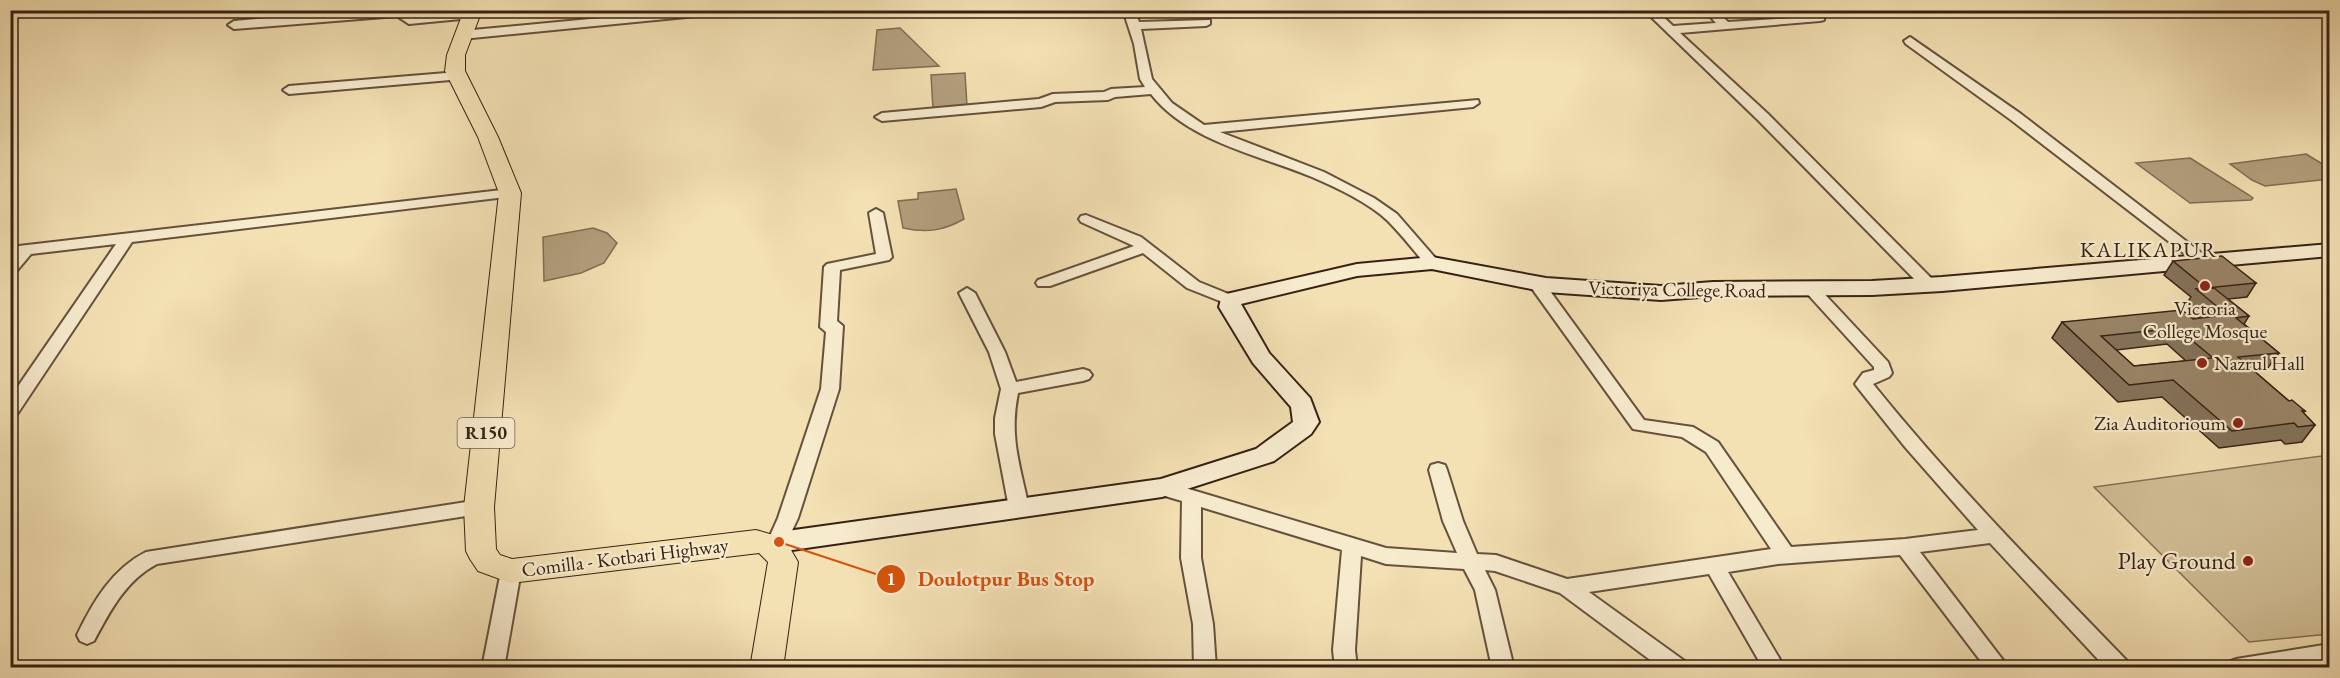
<svg xmlns="http://www.w3.org/2000/svg" width="2340" height="678" viewBox="0 0 2340 678" font-family="'EB Garamond',serif">
  <style>
    .green { fill: #d3c098; stroke: #857056; stroke-width: 1.5 }
    .water { fill: #b39f7d; stroke: #816d53; stroke-width: 1.5 }
    .lines { fill: none; stroke-linecap: round; stroke-linejoin: round }
    .street-casing { stroke: #66513c; stroke-width: 4 }
    .secondary-casing { stroke: #372114; stroke-width: 4 }
    .primary-casing { stroke: #372114; stroke-width: 2 }
    .street { fill: #f7ebce; fill-rule: evenodd }
    .secondary { fill: #f7ebce; fill-rule: evenodd }
    .primary { fill: #f3e0b3; fill-rule: evenodd }
    .wall { fill: #847259; stroke: #372114; stroke-width: 1.5; fill-rule: evenodd }
    .building { fill: #998467; stroke: #372114; stroke-width: 1.5; fill-rule: evenodd }
    .poi-dot { fill: #8f2418; stroke: #f7ebce; stroke-width: 2 }
    .labels { text-anchor: middle; stroke-width: 4.5; stroke-linejoin: round; paint-order: stroke }
    .shield { fill: #f7ebce; stroke: #715e4c; stroke-width: 1.5 }
    .shield-label { font-size: 18px; font-weight: bold; fill: #372114 }
    .street-label { font-size: 20px; fill: #372114; stroke: #f7ebce }
    .poi-label { font-size: 20px; fill: #372114; stroke: #f7ebce }
    .quarter-label { font-size: 22px; letter-spacing: 1.5px; fill: #372114; stroke: #f7ebce }
    .near-poi-label { font-size: 24px; fill: #372114; stroke: #f7ebce; text-anchor: end }
    .leader { fill: none; stroke: #d6530d; stroke-width: 2 }
    .callout-dot { fill: #d6530d; stroke: #f7ebce; stroke-width: 2 }
    .mark-label { font-size: 18px; text-anchor: middle; font-weight: bold; fill: #fff }
    .callout-label { font-size: 21px; text-anchor: middle; font-weight: bold; fill: #d6530d; stroke: #f7ebce; stroke-width: 4.5; stroke-linejoin: round; paint-order: stroke }
  </style>
  <rect width="100%" height="100%" fill="#f3e0b3"/>
  <filter id="stains"><feTurbulence type="fractalNoise" baseFrequency=".00333" numOctaves="4"/><feColorMatrix values="0 0 0 0 .2 0 0 0 0 .09 0 0 0 0 .02 0 0 0 .5 -.17"/></filter>
  <radialGradient id="worn" r=".72"><stop offset=".6" stop-color="#630" stop-opacity="0"/><stop offset="1" stop-color="#630" stop-opacity=".3"/></radialGradient>
  <polygon class="green" points="2329,455 2329,634 2249,642 2094,487"/>
  <g class="water">
    <polygon points="900,28 939,66 873,70 877,30"/>
    <polygon points="965,73 967,106 933,109 931,75"/>
    <polygon points="2306,154 2329,168 2329,179 2265,186 2252,180 2230,164"/>
    <polygon points="2190,158 2249,195 2253,198 2251,200 2190,203 2136,163"/>
    <path d="M 956,189 L 964,219 C 943,231 927,233 903,228 L 898,201 L 918,199 L 918,193 Z"/>
    <polygon points="593,228 607,233 617,243 604,263 581,273 544,281 543,237"/>
  </g>
  <g class="lines">
    <g class="street-casing">
      <g id="street">
        <polygon points="354,10 405,10 412,16 471,12 477,15 471,18 409,24 397,16 234,29 228,25 234,21"/>
        <polygon points="685,10 732,10 727,13 462,39 456,35 462,31"/>
        <path d="M 1123,10 L 1135,10 L 1139,22 L 1210,20 L 1210,24 L 1206,26 L 1141,29 L 1152,79 L 1172,103 L 1204,125 L 1478,100 L 1479,103 L 1473,107 L 1220,132 L 1324,172 L 1374,198 L 1397,214 L 1437,260 L 1440,263 L 1437,266 L 1427,266 C 1414,251 1402,235 1388,221 C 1368,202 1337,188 1312,177 C 1259,155 1187,141 1151,94 L 1115,97 L 1108,100 L 1055,102 L 1041,107 L 882,121 L 875,117 L 882,113 L 1039,99 L 1053,94 L 1104,92 L 1111,89 L 1145,87 L 1140,79 L 1134,44 Z"/>
        <polygon points="1644,10 1656,10 1673,26 1716,23 1704,10 1716,10 1728,22 1824,16 1824,20 1820,21 1680,33 1768,114 1935,282 1937,285 1935,288 1923,288 1758,120"/>
        <polygon points="1910,37 2021,114 2208,258 2211,261 2208,264 2198,264 2011,120 1906,44 1904,41"/>
        <polygon points="458,72 464,76 462,79 289,94 283,90 289,86"/>
        <polygon points="510,189 515,190 517,193 515,196 132,242 16,416 10,418 10,398 116,244 31,254 15,273 10,275 10,259 13,256 10,256 10,247"/>
        <polygon points="876,209 883,213 892,257 889,260 840,270 837,321 843,326 839,389 798,518 782,552 775,555 768,552 765,547 778,518 821,389 826,332 820,327 824,267 827,264 876,254 869,213"/>
        <polygon points="1086,215 1141,237 1199,282 1236,297 1238,300 1230,305 1187,288 1143,253 1050,286 1038,286 1036,283 1038,280 1134,246 1081,222 1079,219 1081,216"/>
        <path d="M 1536,278 L 1542,280 L 1644,420 L 1693,427 L 1718,442 L 1791,547 L 1905,539 L 1978,530 L 1905,447 L 1858,388 L 1855,384 L 1863,373 L 1874,370 L 1874,367 L 1803,289 L 1811,284 L 1817,286 L 1888,362 L 1892,373 L 1889,377 L 1873,384 C 1952,482 2040,571 2128,662 L 2130,668 L 2106,668 L 1990,543 L 1920,552 L 2009,668 L 1986,668 L 1900,555 L 1778,564 L 1728,572 L 1785,668 L 1763,668 L 1709,574 L 1589,592 L 1686,662 L 1688,668 L 1661,668 L 1560,593 L 1495,571 L 1485,570 L 1495,590 L 1514,668 L 1492,668 L 1475,590 L 1464,569 L 1386,564 L 1361,556 L 1355,650 L 1357,668 L 1335,668 L 1333,650 L 1342,550 L 1201,507 L 1201,558 L 1213,624 L 1216,668 L 1194,668 L 1193,624 L 1181,558 L 1182,501 L 1155,493 L 1153,488 L 1155,483 L 1162,481 L 1386,548 L 1457,553 L 1443,521 L 1429,470 L 1431,465 L 1438,463 L 1445,465 L 1447,470 L 1463,521 L 1477,554 L 1496,555 L 1567,579 L 1771,549 L 1706,452 L 1682,437 L 1633,429 L 1528,283 Z"/>
        <path d="M 967,288 L 975,293 L 1005,352 L 1016,382 L 1083,369 L 1089,371 L 1092,375 L 1089,379 L 1083,381 L 1018,393 C 1009,437 1020,465 1029,508 L 1026,513 L 1019,515 L 1012,513 L 1009,508 L 995,434 L 995,418 L 1001,389 L 989,352 L 959,293 Z"/>
        <path d="M 479,500 L 486,502 L 489,507 L 486,512 L 479,514 L 157,564 C 126,580 110,611 94,641 L 87,644 L 80,641 L 77,635 C 93,602 112,569 146,552 Z"/>
        <polygon points="511,563 518,565 521,571 504,668 482,668 501,571 504,565"/>
        <polygon points="2330,644 2330,662 2295,668 2226,668 2228,662 2236,659"/>
      </g>
    </g>
    <g class="secondary-casing">
      <polygon id="secondary" points="2330,244 2330,256 1942,291 1872,295 1713,296 1661,300 1546,292 1432,269 1357,276 1241,304 1269,353 1310,398 1319,422 1311,434 1274,461 1162,497 792,550 775,557 766,554 762,547 766,540 787,531 1161,479 1256,449 1293,422 1291,407 1253,363 1219,307 1222,295 1357,264 1432,257 1546,278 1661,286 1713,282 1872,281 1942,277"/>
    </g>
    <g class="primary-casing">
      <polygon id="primary" points="464,10 482,10 465,55 465,71 498,137 521,193 494,507 496,549 500,555 512,559 756,530 784,538 798,562 783,668 750,668 768,562 759,553 511,583 478,571 470,559 466,551 464,507 499,193 478,137 445,71 447,55"/>
    </g>
    <use href="#street" class="street"/>
    <use href="#secondary" class="secondary"/>
    <use href="#primary" class="primary"/>
  </g>
  <path class="wall" d="M 2173,261 L 2256,283 L 2247,297 L 2228,299 L 2249,316 L 2244,324 L 2279,353 L 2267,369 L 2254,371 L 2289,401 L 2305,411 L 2303,413 L 2315,425 L 2302,442 L 2285,444 L 2281,440 L 2219,448 L 2162,397 L 2118,402 L 2052,338 L 2062,322 L 2200,318 L 2185,306 L 2191,297 L 2164,275 ZM 2167,344 L 2186,361 L 2134,366 L 2116,350 Z"/>
  <g class="building">
    <polygon points="2222,256 2256,283 2206,288 2173,261"/>
    <path d="M 2214,288 L 2249,316 L 2236,318 L 2279,353 L 2238,357 L 2289,401 L 2292,400 L 2305,411 L 2302,411 L 2315,425 L 2298,427 L 2294,423 L 2232,431 L 2173,380 L 2129,385 L 2062,322 L 2182,310 L 2193,319 L 2227,315 L 2196,289 ZM 2177,328 L 2213,358 L 2134,366 L 2101,336 Z"/>
  </g>
  <g class="poi-dot">
    <circle cx="2205" cy="286" r="6"/>
    <circle cx="2202" cy="363" r="6"/>
    <circle cx="2238" cy="423" r="6"/>
    <circle cx="2248" cy="561" r="6"/>
  </g>
  <g class="labels">
    <rect class="shield" x="457.5" y="418" width="57" height="30" rx="4.5"/>
    <g class="shield-label">
      <text x="486" y="439">R150</text>
    </g>
    <g class="street-label">
      <text transform="translate(1677 289) rotate(1)" y="7">Victoriya College Road</text>
      <text transform="translate(625 557) rotate(-7)" y="7">Comilla - Kotbari Highway</text>
    </g>
    <g class="poi-label">
      <text x="2205" y="315">Victoria<tspan x="2205" dy="23">College Mosque</tspan></text>
      <text x="2214" y="370" text-anchor="start">Nazrul Hall</text>
      <text x="2226" y="430" text-anchor="end">Zia Auditorioum</text>
    </g>
    <g class="quarter-label">
      <text x="2149" y="257">KALIKAPUR</text>
    </g>
    <g class="near-poi-label">
      <text x="2236" y="569">Play Ground</text>
    </g>
  </g>
  <path class="leader" d="M779 542L891 579"/>
  <g class="callout-dot">
    <circle cx="779" cy="542" r="6"/>
    <circle cx="891" cy="579" r="15"/>
  </g>
  <g class="mark-label">
    <text x="891" y="585">1</text>
  </g>
  <g class="callout-label">
    <text x="1006" y="586">Doulotpur Bus Stop</text>
  </g>
  <rect width="2340" height="678" fill="none" stroke="#f3e0b3" stroke-width="36"/>
  <rect x="12" y="12" width="2316" height="654" fill="none" stroke="#372114" stroke-width="3"/>
  <rect x="18" y="18" width="2304" height="642" fill="none" stroke="#372114" stroke-width="1.5"/>
  <rect width="100%" height="100%" filter="url(#stains)"/>
  <rect width="100%" height="100%" fill="url(#worn)"/>
</svg>
